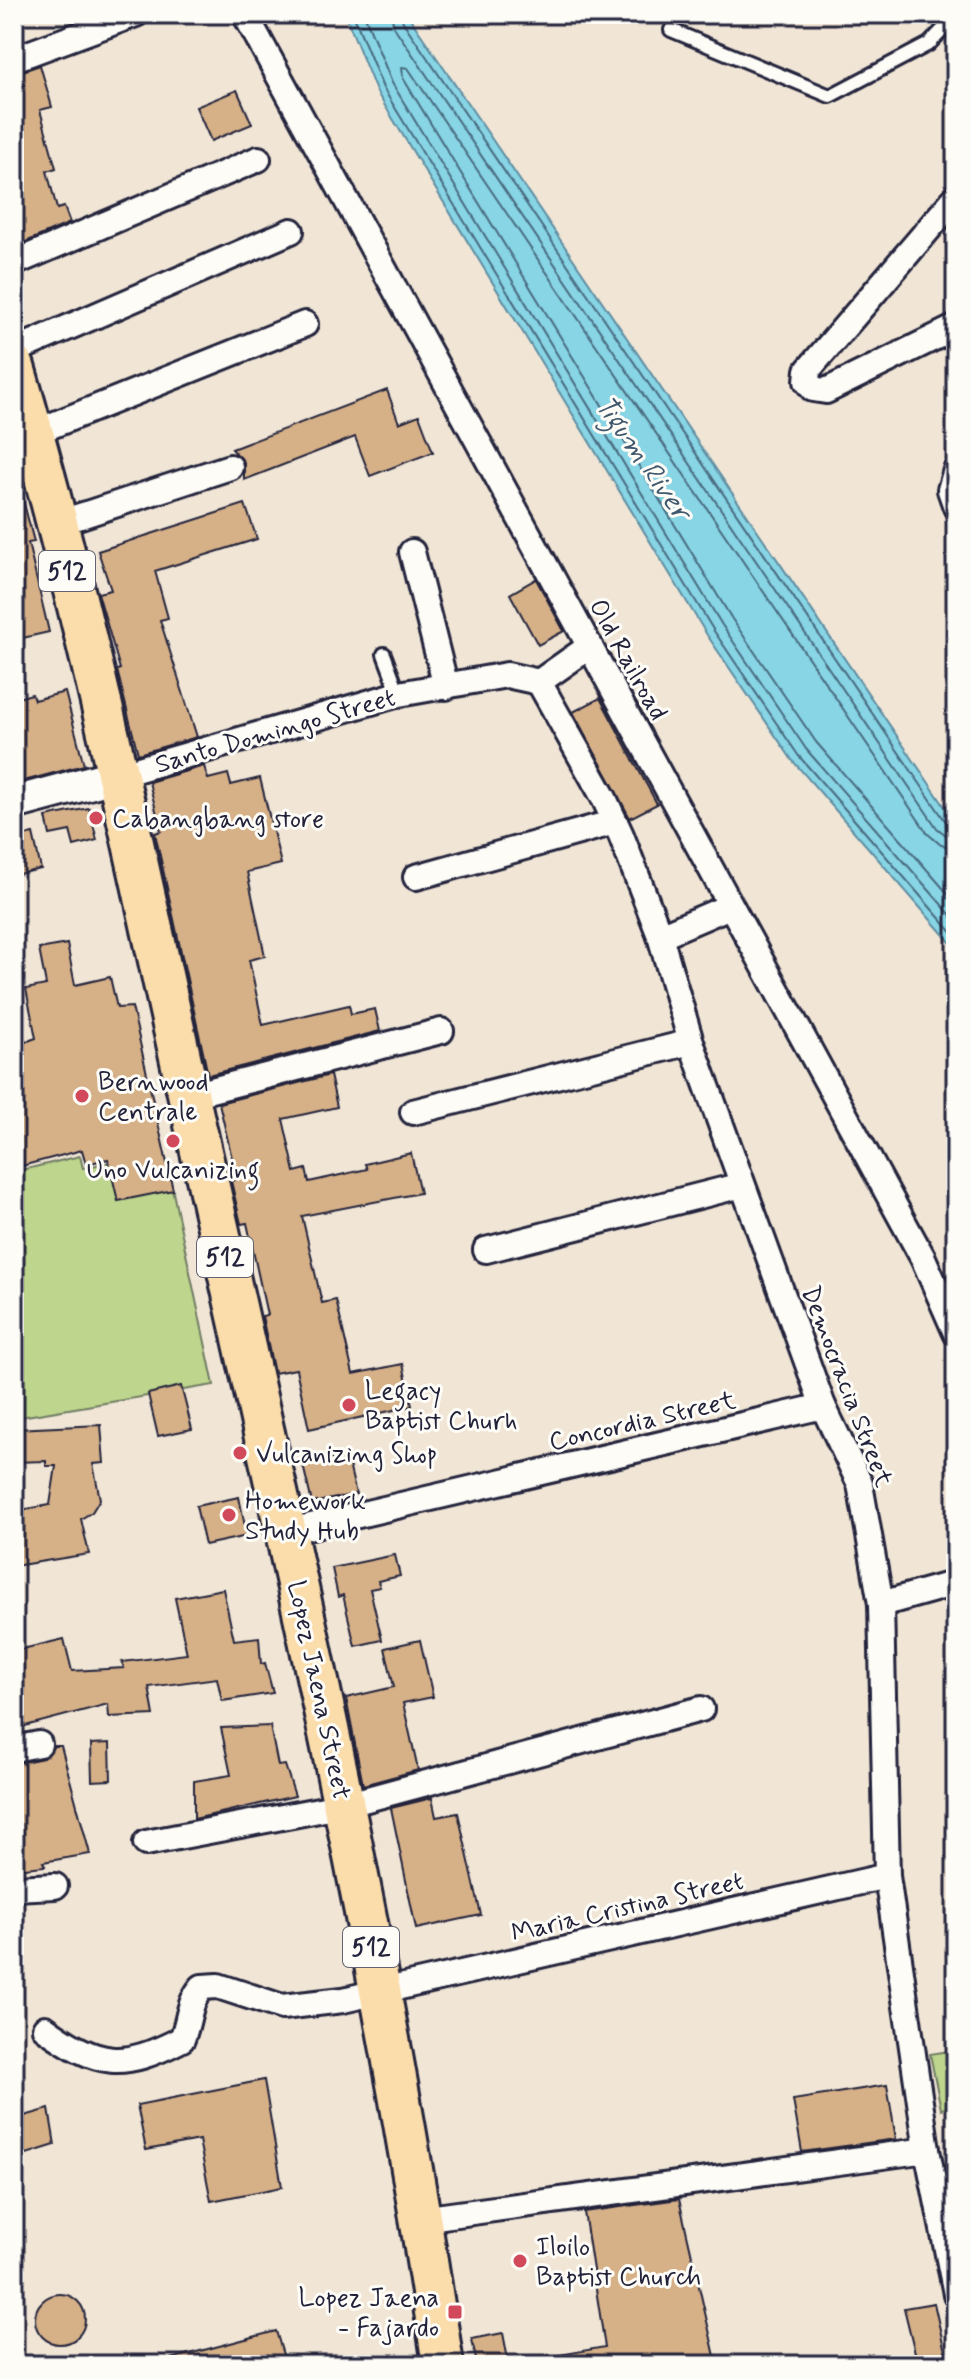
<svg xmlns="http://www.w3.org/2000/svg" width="970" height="2379" viewBox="0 0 970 2379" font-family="Mynerve,sans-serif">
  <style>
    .green { fill: #bdd58c; stroke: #707c64; stroke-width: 2 }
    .water { fill: #87d5e5; stroke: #5f8da1; stroke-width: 2 }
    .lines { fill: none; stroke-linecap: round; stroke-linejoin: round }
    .shore { stroke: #4a6a7f; stroke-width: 2 }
    .building { fill: #d6b188; stroke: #22223b; stroke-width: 2 }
    .service-casing { stroke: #22223b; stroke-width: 18 }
    .minor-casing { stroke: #22223b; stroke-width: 30 }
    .tertiary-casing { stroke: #22223b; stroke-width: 38 }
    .primary-casing { stroke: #22223b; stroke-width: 46 }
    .service { stroke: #fdfcf7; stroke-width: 12 }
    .minor { stroke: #fdfcf7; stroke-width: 24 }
    .tertiary { stroke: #fdfcf7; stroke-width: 32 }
    .primary { stroke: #faddab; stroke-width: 40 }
    .poi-dot { fill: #d1495b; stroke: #fdfcf7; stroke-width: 3 }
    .labels { text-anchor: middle; stroke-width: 6; stroke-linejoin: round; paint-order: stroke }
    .shield { fill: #fdfcf7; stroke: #646373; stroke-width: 2 }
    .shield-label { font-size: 24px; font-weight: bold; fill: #22223b }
    .street-label { font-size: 26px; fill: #22223b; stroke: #fdfcf7 }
    .poi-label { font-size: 26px; fill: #22223b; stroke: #fdfcf7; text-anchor: start }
    .water-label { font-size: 28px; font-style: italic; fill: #40586e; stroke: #fdfcf7 }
  </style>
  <rect width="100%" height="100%" fill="#f1e6d6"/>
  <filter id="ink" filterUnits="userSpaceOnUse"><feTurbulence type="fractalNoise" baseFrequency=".0125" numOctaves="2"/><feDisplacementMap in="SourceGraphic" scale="16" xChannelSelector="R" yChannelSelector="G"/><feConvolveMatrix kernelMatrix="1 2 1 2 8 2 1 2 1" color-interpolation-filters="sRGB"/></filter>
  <g filter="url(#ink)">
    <g class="green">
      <polygon points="164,1150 214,1385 14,1418 14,1172 80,1156 83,1168"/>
      <polygon points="956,2050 956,2106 941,2109 930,2054"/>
    </g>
    <polygon class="water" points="345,14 407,14 956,823 956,949 792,760 707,635 376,91"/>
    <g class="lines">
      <g class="shore">
        <polyline points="353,14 383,88 714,631 798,755 956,937"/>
        <polyline points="364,14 392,83 722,625 806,749 956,921"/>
        <polyline points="391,14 394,27 937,828 946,835 956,836"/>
        <polyline points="401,14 403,22 946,822 956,826"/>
        <polyline points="956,848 941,845 928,834 408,68 402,67 403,78 732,619 816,742 956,903"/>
      </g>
    </g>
    <g class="building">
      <polygon points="40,65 52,107 40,110 56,168 47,171 57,209 64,207 70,223 21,244 14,226 14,74"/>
      <polygon points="237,90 252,124 211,141 196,107"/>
      <polygon points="387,390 399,423 419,415 433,452 370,476 355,437 244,480 244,462 232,449"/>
      <polygon points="20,488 34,542 28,543 49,632 14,640 14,489"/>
      <polygon points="245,504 257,539 155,571 168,618 160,620 197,737 138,754 117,670 120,669 98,593 111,590 98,551"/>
      <polygon points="536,579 564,631 538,645 510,594"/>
      <polygon points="65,692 84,765 20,782 14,758 14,699 32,694 34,700"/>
      <polygon points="600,698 657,804 630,818 573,712"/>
      <polygon points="204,766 208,779 228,774 231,785 260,778 281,864 247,872 265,956 249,960 263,1025 349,1005 351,1014 375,1009 380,1031 208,1075 155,833 161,831 149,782"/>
      <polygon points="89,808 97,840 74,846 70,831 50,835 46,817"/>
      <polygon points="33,834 41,869 14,875 14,838"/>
      <polygon points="67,944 75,985 110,977 117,1008 132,1007 173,1190 118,1201 108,1159 86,1164 82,1150 14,1168 14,1046 36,1038 26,989 46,985 39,949"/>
      <polygon points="330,1075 337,1107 283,1119 295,1172 306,1169 309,1182 367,1169 365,1164 411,1153 420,1193 302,1216 322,1303 336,1300 353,1374 403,1364 412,1406 309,1429 296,1369 274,1373 262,1316 267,1315 247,1223 241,1224 231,1181 237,1179 219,1103"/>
      <polygon points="181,1386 192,1429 158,1436 148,1394"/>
      <polygon points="101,1425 104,1463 93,1464 100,1499 92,1512 81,1519 89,1554 14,1566 14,1511 50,1505 56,1466 46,1466 46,1461 14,1462 14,1429"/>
      <polygon points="347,1456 356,1494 312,1503 303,1465"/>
      <polygon points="239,1497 247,1536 205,1545 196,1506"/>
      <polygon points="395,1555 400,1576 378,1581 380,1587 370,1589 382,1640 355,1646 343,1595 338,1597 332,1568"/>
      <polygon points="223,1589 234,1640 259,1637 261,1664 265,1663 273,1693 222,1701 217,1678 149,1687 154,1715 109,1717 108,1704 14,1729 14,1651 64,1639 72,1671 124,1668 122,1662 187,1654 175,1598"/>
      <polygon points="420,1640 433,1697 403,1703 418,1770 363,1785 346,1698 394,1687 385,1648"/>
      <polygon points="270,1726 278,1766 285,1765 295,1796 194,1819 194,1781 231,1775 221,1728"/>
      <polygon points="110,1743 111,1780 92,1781 91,1744"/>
      <polygon points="54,1746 61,1746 90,1854 43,1862 45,1866 14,1869 14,1764 43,1758"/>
      <polygon points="432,1798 436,1817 458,1813 481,1915 416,1929 391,1808"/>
      <polygon points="264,2080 282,2187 211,2201 199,2140 146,2150 137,2105"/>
      <polygon points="887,2085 896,2139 802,2152 793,2100"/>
      <polygon points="49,2109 55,2145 14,2158 14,2119"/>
      <polygon points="679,2199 717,2365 555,2365 554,2356 605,2347 584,2212"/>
      <circle cx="60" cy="2319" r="25"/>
      <polygon points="934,2303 948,2365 918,2365 904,2308"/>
      <polygon points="276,2331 286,2365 171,2365 170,2359"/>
      <polygon points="503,2333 509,2365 477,2365 472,2339"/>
    </g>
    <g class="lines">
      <g class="service-casing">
        <g id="service">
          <polyline points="671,30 830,96 929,44 956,16"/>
          <polyline points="384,654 399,694"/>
        </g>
      </g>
      <g class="minor-casing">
        <g id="minor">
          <polyline points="245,14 923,1258 956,1333"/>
          <polyline points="14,59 136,14"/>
          <polyline points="956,197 808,370 807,381 813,389 826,391 956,327"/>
          <polyline points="14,263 258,159"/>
          <polyline points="14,351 291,231"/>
          <polyline points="33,433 305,324"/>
          <polyline points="956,470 950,490 956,507"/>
          <polyline points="56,524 230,467"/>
          <polyline points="412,552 446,687"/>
          <polyline points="539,682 604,798 621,835 660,936 691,1042 823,1406 860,1484 881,1604 887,1876 927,2150 956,2294"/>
          <polyline points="539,682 590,646"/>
          <polyline points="118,775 399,694 507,675 539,682"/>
          <polyline points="416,877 615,822"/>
          <polyline points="660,936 730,906"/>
          <polyline points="188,1096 441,1031"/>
          <polyline points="413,1112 691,1042"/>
          <polyline points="486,1250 742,1185"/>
          <polyline points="286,1532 823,1406"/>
          <polyline points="881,1604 956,1583"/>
          <polyline points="14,1749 39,1744"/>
          <polyline points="146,1843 345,1805 701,1709"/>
          <polyline points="14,1888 55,1886"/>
          <path d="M 45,2028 C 99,2067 122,2070 182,2039 C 190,2019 188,2003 202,1987 L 218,1986 L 282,2007 L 343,2000 L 887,1876"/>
          <polyline points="421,2219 927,2150"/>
        </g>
      </g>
      <g class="tertiary-casing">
        <polyline id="tertiary" points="14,803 118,775"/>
      </g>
      <g class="primary-casing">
        <path id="primary" d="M 14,367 C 93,637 147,913 209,1187 C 297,1577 385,1968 443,2365"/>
      </g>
      <use href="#service" class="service"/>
      <use href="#minor" class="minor"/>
      <use href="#tertiary" class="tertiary"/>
      <use href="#primary" class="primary"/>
    </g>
  </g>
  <g class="poi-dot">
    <circle cx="96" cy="818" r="8"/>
    <circle cx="82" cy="1096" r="8"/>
    <circle cx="173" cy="1141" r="8"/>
    <circle cx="349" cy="1405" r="8"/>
    <circle cx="240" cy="1453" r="8"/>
    <circle cx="229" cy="1515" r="8"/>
    <circle cx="520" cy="2261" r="8"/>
    <rect x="447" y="2304" width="16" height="16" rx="4"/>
  </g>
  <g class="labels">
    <g class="shield">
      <rect x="39" y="551" width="56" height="40" rx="6"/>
      <rect x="197" y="1237" width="56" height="40" rx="6"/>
      <rect x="343" y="1927" width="56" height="40" rx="6"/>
    </g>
    <g class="shield-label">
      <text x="67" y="579">512</text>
      <text x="225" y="1265">512</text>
      <text x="371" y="1955">512</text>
    </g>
    <g class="street-label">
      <text transform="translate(629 659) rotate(61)" y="9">Old Railroad</text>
      <text transform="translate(275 730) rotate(-16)" y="9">Santo Domingo Street</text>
      <text transform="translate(848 1386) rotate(69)" y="9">Democracia Street</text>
      <text transform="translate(642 1420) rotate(-13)" y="9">Concordia Street</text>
      <text transform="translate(320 1690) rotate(78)" y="9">Lopez Jaena Street</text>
      <text transform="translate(627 1906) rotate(-13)" y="9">Maria Cristina Street</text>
    </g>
    <g class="poi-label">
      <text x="112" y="827">Cabangbang store</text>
      <text x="98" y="1090">Bernwood<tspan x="98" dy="30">Centrale</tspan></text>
      <text x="173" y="1178" text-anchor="middle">Uno Vulcanizing</text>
      <text x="365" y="1399">Legacy<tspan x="365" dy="30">Baptist Churh</tspan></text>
      <text x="256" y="1462">Vulcanizing Shop</text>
      <text x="245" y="1509">Homework<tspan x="245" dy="30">Study Hub</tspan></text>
      <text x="536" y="2255">Iloilo<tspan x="536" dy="30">Baptist Church</tspan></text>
      <text x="439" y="2306" text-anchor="end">Lopez Jaena<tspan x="439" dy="30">- Fajardo</tspan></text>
    </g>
    <g class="water-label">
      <text transform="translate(644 457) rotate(55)" y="10">Tigum River</text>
    </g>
  </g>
  <rect width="970" height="2379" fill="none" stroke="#fdfcf7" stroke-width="48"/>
  <rect x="24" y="24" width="922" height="2331" fill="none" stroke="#22223b" stroke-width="3" filter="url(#ink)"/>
</svg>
